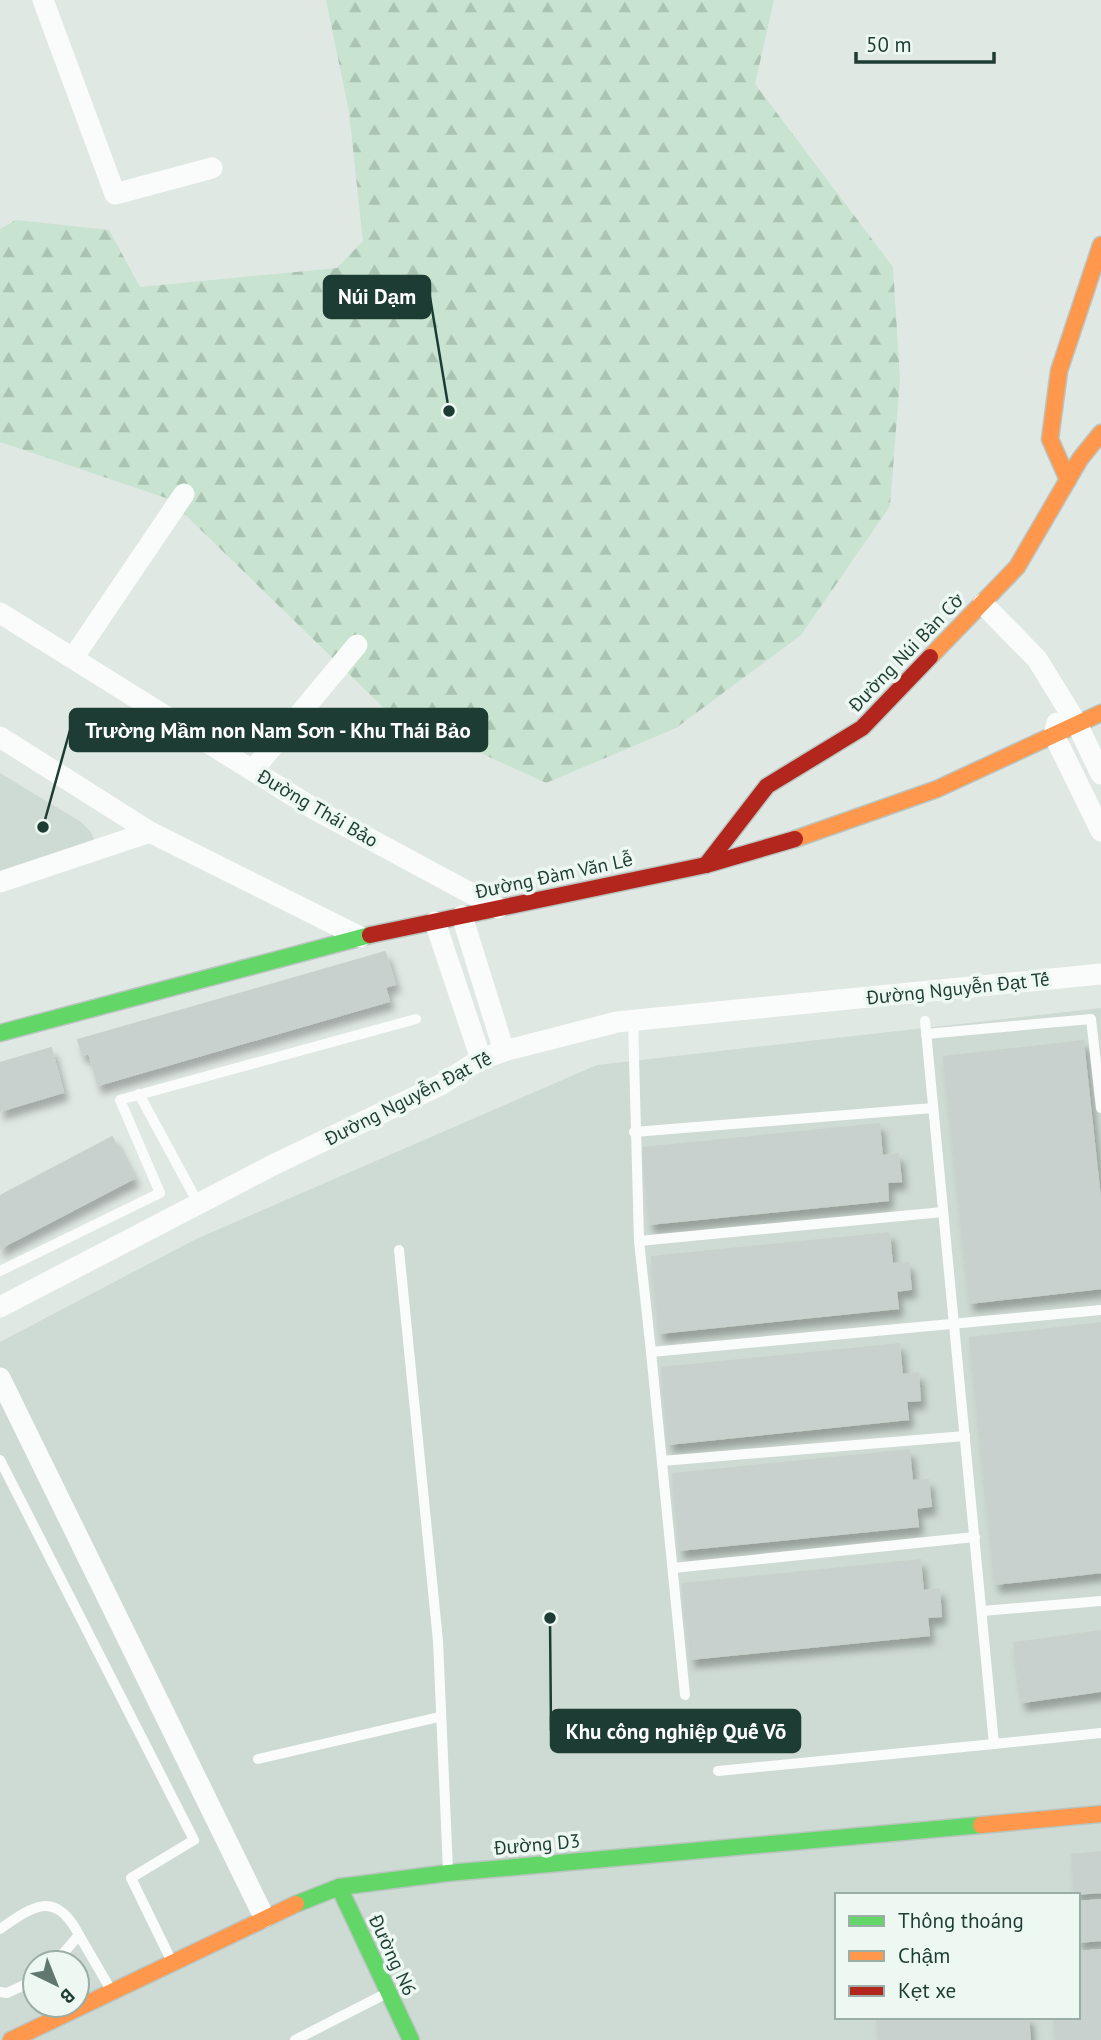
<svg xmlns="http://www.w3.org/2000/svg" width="1101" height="2040" viewBox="0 0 1101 2040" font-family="'PT Sans',sans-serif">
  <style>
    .built { fill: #cedad4; fill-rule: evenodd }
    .forest { fill: url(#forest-firs) }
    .building { fill: #c8d1cd; stroke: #c9d1cd; stroke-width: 2; filter: url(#shadow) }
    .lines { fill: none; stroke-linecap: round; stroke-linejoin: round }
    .fast-casing { stroke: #bac5c0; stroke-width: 19 }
    .slow-casing { stroke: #bac5c0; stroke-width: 19 }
    .jam-casing { stroke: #bac5c0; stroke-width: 19 }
    .lane { stroke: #fafcfb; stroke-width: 10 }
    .street { stroke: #fafcfb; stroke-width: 21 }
    .fast { stroke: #63d668; stroke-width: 16 }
    .slow { stroke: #ff974d; stroke-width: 16 }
    .jam { stroke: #b3261e; stroke-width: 16 }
    .labels { text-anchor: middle; stroke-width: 7; stroke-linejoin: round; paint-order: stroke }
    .street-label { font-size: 19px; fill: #1d3c33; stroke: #eef8f3 }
    .leader { fill: none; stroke: #1d3c33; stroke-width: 2.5 }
    .callout-dot { fill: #1d3c33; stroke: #eef8f3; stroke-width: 2.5 }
    .callout { fill: #1d3c33; stroke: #1d3c33; stroke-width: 2.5 }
    .callout-label { font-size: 21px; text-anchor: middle; font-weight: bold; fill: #fff }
  </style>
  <defs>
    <pattern id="forest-firs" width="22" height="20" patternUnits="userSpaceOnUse" patternTransform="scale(1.75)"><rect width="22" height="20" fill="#c8e3cf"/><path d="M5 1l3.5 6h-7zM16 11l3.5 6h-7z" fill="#abc4b2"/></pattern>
    <filter id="shadow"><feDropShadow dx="4.5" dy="8" stdDeviation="3.5" flood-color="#0004"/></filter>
  </defs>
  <rect width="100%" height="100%" fill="#e0e8e4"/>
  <g class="built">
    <polygon points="0,773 81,822 91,832 94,839 89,846 0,876"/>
    <path d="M 1101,1008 L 1101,2040 L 0,2040 L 0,1342 L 196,1239 L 597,1065 ZM 837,1895 L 1078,1895 L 1078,2017 L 837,2017 ZM 35,1963 L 77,1963 L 77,2005 L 35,2005 Z"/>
  </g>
  <polygon class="forest" points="326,0 774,0 755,84 893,267 900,379 890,506 801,635 676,728 546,783 385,709 169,499 0,442 0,229 16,220 109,230 140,287 337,268 363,241 349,112"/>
  <g class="building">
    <polygon points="385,952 395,984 385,987 389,1001 98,1085 89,1053 83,1055 78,1040"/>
    <polygon points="1083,1041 1101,1207 1101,1288 970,1303 944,1057"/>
    <polygon points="51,1048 63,1092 0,1111 0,1063"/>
    <polygon points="879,1124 882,1156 898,1154 901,1181 887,1182 888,1200 650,1224 643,1148"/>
    <polygon points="112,1137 134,1178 0,1248 0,1196"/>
    <polygon points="889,1233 892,1264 908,1263 911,1289 896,1291 898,1308 660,1333 652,1257"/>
    <polygon points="1101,1323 1101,1572 996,1584 970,1338"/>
    <polygon points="899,1344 902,1375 918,1373 920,1400 906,1401 908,1419 669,1444 662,1368"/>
    <polygon points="909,1450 912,1481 928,1480 931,1506 916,1508 918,1526 680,1550 673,1474"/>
    <polygon points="920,1560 923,1591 939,1589 941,1616 927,1617 929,1635 691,1659 683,1584"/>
    <polygon points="1101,1631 1101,1691 1022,1702 1014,1643"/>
    <polygon points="1101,1852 1101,1892 1075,1894 1072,1855"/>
    <polygon points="1101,1900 1101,1940 1078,1942 1078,1902"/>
    <polygon points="1101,1950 1101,2040 1056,2040 1054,2017 1078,2017 1078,1952"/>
    <polygon points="877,2017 950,2017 952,2040 879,2040"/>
    <polygon points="950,2017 1028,2017 1030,2040 952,2040"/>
  </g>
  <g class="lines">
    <g class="fast-casing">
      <g id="fast">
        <polyline points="0,1033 370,935"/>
        <polyline points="339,1887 411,2040"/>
        <polyline points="296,1904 339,1887 448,1873 981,1825"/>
      </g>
    </g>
    <g class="slow-casing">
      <g id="slow">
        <polyline points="1068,480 1050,439 1059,371 1101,245"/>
        <polyline points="930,657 1017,567 1080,459 1101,433"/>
        <polyline points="795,839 937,789 1101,713"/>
        <polyline points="981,1825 1101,1814"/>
        <polyline points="11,2040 296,1904"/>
      </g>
    </g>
    <g class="jam-casing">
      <g id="jam">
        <polyline points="706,865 767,786 862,728 930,657"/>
        <polyline points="370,935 706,865 795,839"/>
      </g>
    </g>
    <g class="lane">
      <polyline points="633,1020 639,1241 651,1352 1101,1310"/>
      <polyline points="926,1034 1091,1019 1101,1108"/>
      <polyline points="139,1094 198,1203"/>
      <polyline points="634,1132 933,1108"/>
      <polyline points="639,1241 943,1212"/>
      <polyline points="399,1250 438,1641 448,1871"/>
      <polyline points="0,1271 160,1193 120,1100 416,1019"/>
      <polyline points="651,1352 685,1695"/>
      <polyline points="0,1460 194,1840 131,1878 171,1960"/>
      <polyline points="662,1461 965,1436"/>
      <polyline points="673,1568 975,1537"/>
      <polyline points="982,1611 1101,1601"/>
      <polyline points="994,1744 1101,1733"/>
      <polyline points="258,1759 439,1717"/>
      <polyline points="718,1771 994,1744 925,1021"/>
      <path d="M 0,1929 C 34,1905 56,1890 79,1935 L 55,1963"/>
      <polyline points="79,1935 111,1990"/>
      <polyline points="0,1992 7,1993 35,1980"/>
      <polyline points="295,2040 387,1993"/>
    </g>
    <g class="street">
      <polyline points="43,0 115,194 212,168"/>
      <polyline points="983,604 1037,659 1077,724 1101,774"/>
      <polyline points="0,613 316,810 498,908"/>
      <polyline points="73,658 184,494"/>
      <polyline points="1057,723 1054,735 1101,831"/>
      <polyline points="0,737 150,832 360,937"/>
      <polyline points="253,770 357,645"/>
      <polyline points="0,882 150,832"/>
      <polyline points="462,916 504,1051"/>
      <polyline points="435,922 481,1059"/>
      <polyline points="0,1307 275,1164 442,1084 481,1059 504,1051 617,1022 1101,974"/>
      <polyline points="0,1378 264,1917"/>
    </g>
    <use href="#fast" class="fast"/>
    <use href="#slow" class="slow"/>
    <use href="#jam" class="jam"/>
  </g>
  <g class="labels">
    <g class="street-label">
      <text transform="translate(906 652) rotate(-46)" y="7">Đường Núi Bàn Cờ</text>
      <text transform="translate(318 808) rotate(30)" y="7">Đường Thái Bảo</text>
      <text transform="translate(554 875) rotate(-12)" y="7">Đường Đàm Văn Lễ</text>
      <text transform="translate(958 988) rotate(-6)" y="7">Đường Nguyễn Đạt Tế</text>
      <text transform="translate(408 1098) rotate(-27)" y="7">Đường Nguyễn Đạt Tế</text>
      <text transform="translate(537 1844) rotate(-5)" y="7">Đường D3</text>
      <text transform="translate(393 1955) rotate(65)" y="7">Đường N6</text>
    </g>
  </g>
  <path class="leader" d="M449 411L430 297M43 827L70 730M550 1618L551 1731"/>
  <g class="callout-dot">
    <circle cx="449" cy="411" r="7"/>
    <circle cx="43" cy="827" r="7"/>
    <circle cx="550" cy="1618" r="7"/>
  </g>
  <g class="callout">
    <rect x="324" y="276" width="106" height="42" rx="7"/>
    <rect x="70" y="709" width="417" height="42" rx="7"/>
    <rect x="551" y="1710" width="249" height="42" rx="7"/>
  </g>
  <g class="callout-label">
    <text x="377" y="304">Núi Dạm</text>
    <text x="278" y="738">Trường Mầm non Nam Sơn - Khu Thái Bảo</text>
    <text x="676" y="1739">Khu công nghiệp Quế Võ</text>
  </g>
  <rect x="835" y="1893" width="245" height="126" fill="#eef8f3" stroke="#9aada6" stroke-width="2"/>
  <rect x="849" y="1916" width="35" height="10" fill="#63d668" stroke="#9aada6" stroke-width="2"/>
  <text x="898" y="1928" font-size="21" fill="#1d3c33">Thông thoáng</text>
  <rect x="849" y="1951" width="35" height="10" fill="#ff974d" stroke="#9aada6" stroke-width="2"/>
  <text x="898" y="1963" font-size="21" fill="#1d3c33">Chậm</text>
  <rect x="849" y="1986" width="35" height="10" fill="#b3261e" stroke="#9aada6" stroke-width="2"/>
  <text x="898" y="1998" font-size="21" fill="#1d3c33">Kẹt xe</text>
  <g transform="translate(56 1984) rotate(137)"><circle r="33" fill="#eef8f3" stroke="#9aada6" stroke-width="2"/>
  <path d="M0-5L12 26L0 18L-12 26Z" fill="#617871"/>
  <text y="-10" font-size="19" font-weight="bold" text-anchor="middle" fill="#1d3c33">B</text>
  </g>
  <path d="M856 52v10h138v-10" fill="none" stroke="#1d3c33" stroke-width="3.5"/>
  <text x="866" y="52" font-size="21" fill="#1d3c33" stroke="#eef8f3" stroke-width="5" paint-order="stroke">50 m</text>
</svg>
